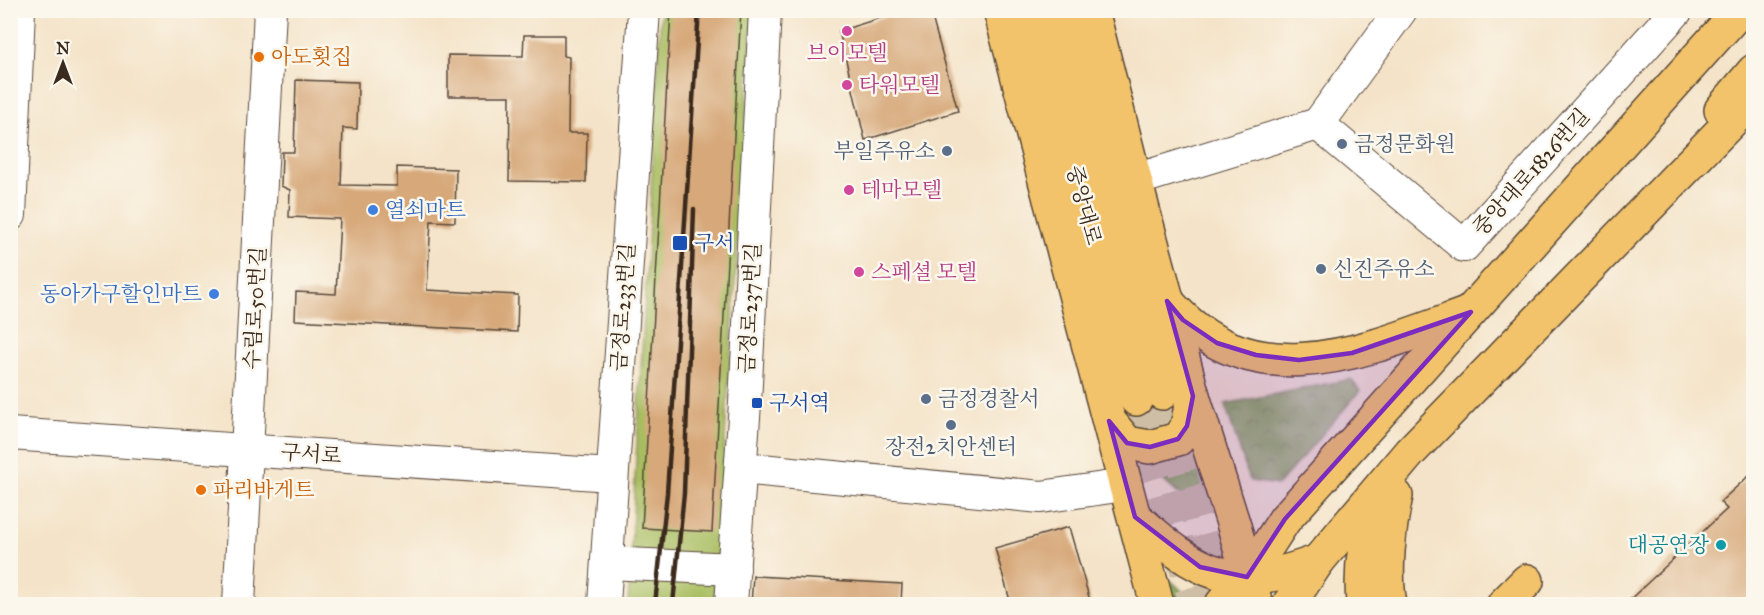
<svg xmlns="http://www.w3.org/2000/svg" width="1764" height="615" viewBox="0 0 1764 615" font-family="'IM FELL Great Primer','Noto Serif KR',serif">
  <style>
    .forest { fill: url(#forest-crowns); stroke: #60673a; stroke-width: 1.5 }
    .park { fill: #a8bd61; stroke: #727440; stroke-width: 1.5 }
    .building { fill: #d7a97a }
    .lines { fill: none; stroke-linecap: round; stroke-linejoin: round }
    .major-tunnel { stroke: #cfbea6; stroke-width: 33; stroke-dasharray: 33 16; stroke-linecap: butt }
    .minor-casing { stroke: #574638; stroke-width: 34 }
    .major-casing { stroke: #574638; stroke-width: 36 }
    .highway-casing { stroke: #574638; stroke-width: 36 }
    .minor { stroke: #fff; stroke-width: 32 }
    .major { stroke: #f2c36a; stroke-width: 33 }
    .highway { stroke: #f2c36a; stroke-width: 33 }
    .rail { stroke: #3b2a1e; stroke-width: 4.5 }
    .marked { fill: #7b2cbf; fill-opacity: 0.2; stroke: #7b2cbf; stroke-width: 4.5; stroke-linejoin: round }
    .hotel-dot { fill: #d1479c; stroke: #fbf7ec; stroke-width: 2 }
    .food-dot { fill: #e8710a; stroke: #fbf7ec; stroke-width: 2 }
    .service-dot { fill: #5c6f8a; stroke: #fbf7ec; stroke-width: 2 }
    .shop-dot { fill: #3f7fe0; stroke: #fbf7ec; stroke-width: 2 }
    .transit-dot { fill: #1a4fb4; stroke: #fbf7ec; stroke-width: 2 }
    .culture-dot { fill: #0f9aa8; stroke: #fbf7ec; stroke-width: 2 }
    .labels { text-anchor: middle; stroke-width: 5; stroke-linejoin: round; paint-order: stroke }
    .hotel-label { font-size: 21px; fill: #b23c85; stroke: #fbf7ec; text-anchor: start }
    .food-label { font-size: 21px; fill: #c56008; stroke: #fbf7ec; text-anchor: start }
    .service-label { font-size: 21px; fill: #4e5e75; stroke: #fbf7ec; text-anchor: start }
    .street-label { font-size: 21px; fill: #3b2a1e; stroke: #fbf7ec }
    .shop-label { font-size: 21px; fill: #366cbe; stroke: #fbf7ec; text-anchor: start }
    .transit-label { font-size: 21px; fill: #164399; stroke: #fbf7ec; text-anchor: start }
    .culture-label { font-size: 21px; fill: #0d838f; stroke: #fbf7ec; text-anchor: end }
  </style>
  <defs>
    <pattern id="forest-crowns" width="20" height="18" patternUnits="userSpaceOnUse" patternTransform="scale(1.5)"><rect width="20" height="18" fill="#86a457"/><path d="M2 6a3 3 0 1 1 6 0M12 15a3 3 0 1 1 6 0" fill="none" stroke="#6f8647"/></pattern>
  </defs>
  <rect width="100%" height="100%" fill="#fbf7ec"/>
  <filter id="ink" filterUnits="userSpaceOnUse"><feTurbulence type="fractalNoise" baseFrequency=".0167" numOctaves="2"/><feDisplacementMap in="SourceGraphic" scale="12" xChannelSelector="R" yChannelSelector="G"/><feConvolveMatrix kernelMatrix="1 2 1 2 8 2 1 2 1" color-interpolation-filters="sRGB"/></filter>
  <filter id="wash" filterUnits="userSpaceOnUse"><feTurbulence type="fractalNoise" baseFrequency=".008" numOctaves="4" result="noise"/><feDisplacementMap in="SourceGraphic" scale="24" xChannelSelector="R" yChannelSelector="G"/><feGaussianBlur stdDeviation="1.35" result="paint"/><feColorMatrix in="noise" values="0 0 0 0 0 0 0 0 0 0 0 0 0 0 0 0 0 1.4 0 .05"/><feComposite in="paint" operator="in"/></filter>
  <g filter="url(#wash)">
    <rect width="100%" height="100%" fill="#f4e3c8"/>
    <g class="forest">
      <polygon points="1351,379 1360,391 1278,485 1250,481 1225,404"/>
      <polygon points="1193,454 1208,506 1198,512 1151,469"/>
      <polygon points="1163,573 1183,592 1173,604 1164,604"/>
    </g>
    <polygon class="park" points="661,11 753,11 714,604 628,604"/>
    <g id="blocks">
      <g class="building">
        <polygon points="671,10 741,10 712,532 642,528"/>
        <polygon points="892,10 930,10 958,111 865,140 839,31 893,14"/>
        <polygon points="524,35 564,35 564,56 569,57 568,133 587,133 586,182 509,181 510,96 448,96 448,55 523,56"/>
        <polygon points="296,80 358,82 357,129 343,128 341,185 397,186 397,167 456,169 455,222 431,221 427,290 518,295 517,332 295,320 296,292 336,294 340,219 289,217 290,190 281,186 282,152 294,152"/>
        <polygon points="1754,471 1754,604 1625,604 1727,509 1720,502"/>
        <polygon points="1069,527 1091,604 1011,604 995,548"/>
        <polygon points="753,576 902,584 901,604 751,604"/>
      </g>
    </g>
  </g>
  <g filter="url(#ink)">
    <use href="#blocks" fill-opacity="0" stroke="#574638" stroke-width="1.5"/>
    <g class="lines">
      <g class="major-tunnel">
        <polyline points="1162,393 1221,594"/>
        <polyline points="1136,399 1196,604"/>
      </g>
      <g class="minor-casing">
        <g id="minor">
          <polyline points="1318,124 1464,246 1677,10"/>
          <polyline points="1135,180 1318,124 1401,10"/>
          <polyline points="10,215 19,10"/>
          <polyline points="10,434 611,475"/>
          <polyline points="741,468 1041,497 1125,485"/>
          <polyline points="607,563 734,569"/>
          <polyline points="239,604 270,10"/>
          <polyline points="604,604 644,10"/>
          <polyline points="731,604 745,403 765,10"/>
        </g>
      </g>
      <g class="major-casing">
        <g id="major">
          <polyline points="1000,10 1157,604"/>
          <polyline points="1032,10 1136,399"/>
          <polyline points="1060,10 1162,393"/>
          <polyline points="1092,10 1135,180 1193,396 1234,526 1256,604"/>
          <polyline points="1109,421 1127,443 1150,447 1178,439 1187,426 1193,396"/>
          <path d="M 1135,517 C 1199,575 1233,594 1318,561"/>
          <polyline points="1222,604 1247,577"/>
        </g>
      </g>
      <g class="highway-casing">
        <g id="highway">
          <polyline points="1721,110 1754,71"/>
          <path d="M 1167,301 C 1252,401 1365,351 1466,314"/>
          <polyline points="1247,577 1285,519 1740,10"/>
          <polyline points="1289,604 1318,561 1410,452 1754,98"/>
          <path d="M 1363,604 C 1360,566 1364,533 1381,499"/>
          <path d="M 1390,604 C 1384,572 1389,528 1396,496"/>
          <polyline points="1504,604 1527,581"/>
        </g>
      </g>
      <use href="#minor" class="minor"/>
      <use href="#major" class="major"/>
      <use href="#highway" class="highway"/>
      <g class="rail">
        <polyline points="655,604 667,493 699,10"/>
        <polyline points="673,604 684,493 694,209"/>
      </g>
    </g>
  </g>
  <path class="marked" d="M 1167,301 L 1183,320 L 1217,343 L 1256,355 L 1299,360 L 1352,353 L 1471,312 L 1285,519 L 1247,577 L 1200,567 L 1135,517 L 1109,421 L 1127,443 L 1150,447 L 1178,439 L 1187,426 L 1193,396 Z"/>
  <g class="hotel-dot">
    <circle cx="847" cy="31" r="6"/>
    <circle cx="847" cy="85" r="6"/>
    <circle cx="849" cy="190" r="6"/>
    <circle cx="859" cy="272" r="6"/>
  </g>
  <g class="food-dot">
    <circle cx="259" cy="57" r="6"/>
    <circle cx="201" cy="490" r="6"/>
  </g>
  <g class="service-dot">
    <circle cx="1342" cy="144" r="6"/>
    <circle cx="947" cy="151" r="6"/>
    <circle cx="1321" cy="269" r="6"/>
    <circle cx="926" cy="399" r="6"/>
    <circle cx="951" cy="425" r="6"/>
  </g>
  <g class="shop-dot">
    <circle cx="373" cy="210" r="6"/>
    <circle cx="214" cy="294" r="6"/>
  </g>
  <g class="transit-dot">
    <rect x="672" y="235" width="16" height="16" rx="3"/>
    <rect x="751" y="397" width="12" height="12" rx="3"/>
  </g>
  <circle class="culture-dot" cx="1721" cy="545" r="6"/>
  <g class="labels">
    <g class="hotel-label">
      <text x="847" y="60" text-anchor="middle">브이모텔</text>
      <text x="859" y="92">타워모텔</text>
      <text x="861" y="197">테마모텔</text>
      <text x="871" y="279">스페셜 모텔</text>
    </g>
    <g class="food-label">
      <text x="271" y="64">아도횟집</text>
      <text x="213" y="497">파리바게트</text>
    </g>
    <g class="service-label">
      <text x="1354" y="151">금정문화원</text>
      <text x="935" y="158" text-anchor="end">부일주유소</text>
      <text x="1333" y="276">신진주유소</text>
      <text x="938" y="406">금정경찰서</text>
      <text x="951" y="454" text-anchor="middle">장전2치안센터</text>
    </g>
    <g class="street-label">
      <text transform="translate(1531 172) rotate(-48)" y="7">중앙대로1826번길</text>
      <text transform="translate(1084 205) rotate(75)" y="7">중앙대로</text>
      <text transform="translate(623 307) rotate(-86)" y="7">금정로233번길</text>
      <text transform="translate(255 308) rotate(-87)" y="7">수림로50번길</text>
      <text transform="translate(750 308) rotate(-87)" y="7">금정로237번길</text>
      <text transform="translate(311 454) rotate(4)" y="7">구서로</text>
    </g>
    <g class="shop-label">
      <text x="385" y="217">열쇠마트</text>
      <text x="202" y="301" text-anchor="end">동아가구할인마트</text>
    </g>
    <g class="transit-label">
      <text x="694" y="250">구서</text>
      <text x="769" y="410">구서역</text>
    </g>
    <g class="culture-label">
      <text x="1709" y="552">대공연장</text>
    </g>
  </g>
  <rect width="1764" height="615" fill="none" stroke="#fbf7ec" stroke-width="36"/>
  <g transform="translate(63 63)" stroke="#fbf7ec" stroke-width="4.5" paint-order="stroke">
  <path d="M0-4.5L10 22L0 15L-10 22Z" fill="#3b2a1e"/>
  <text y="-9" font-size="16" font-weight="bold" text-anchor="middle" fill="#3b2a1e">N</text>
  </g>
</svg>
